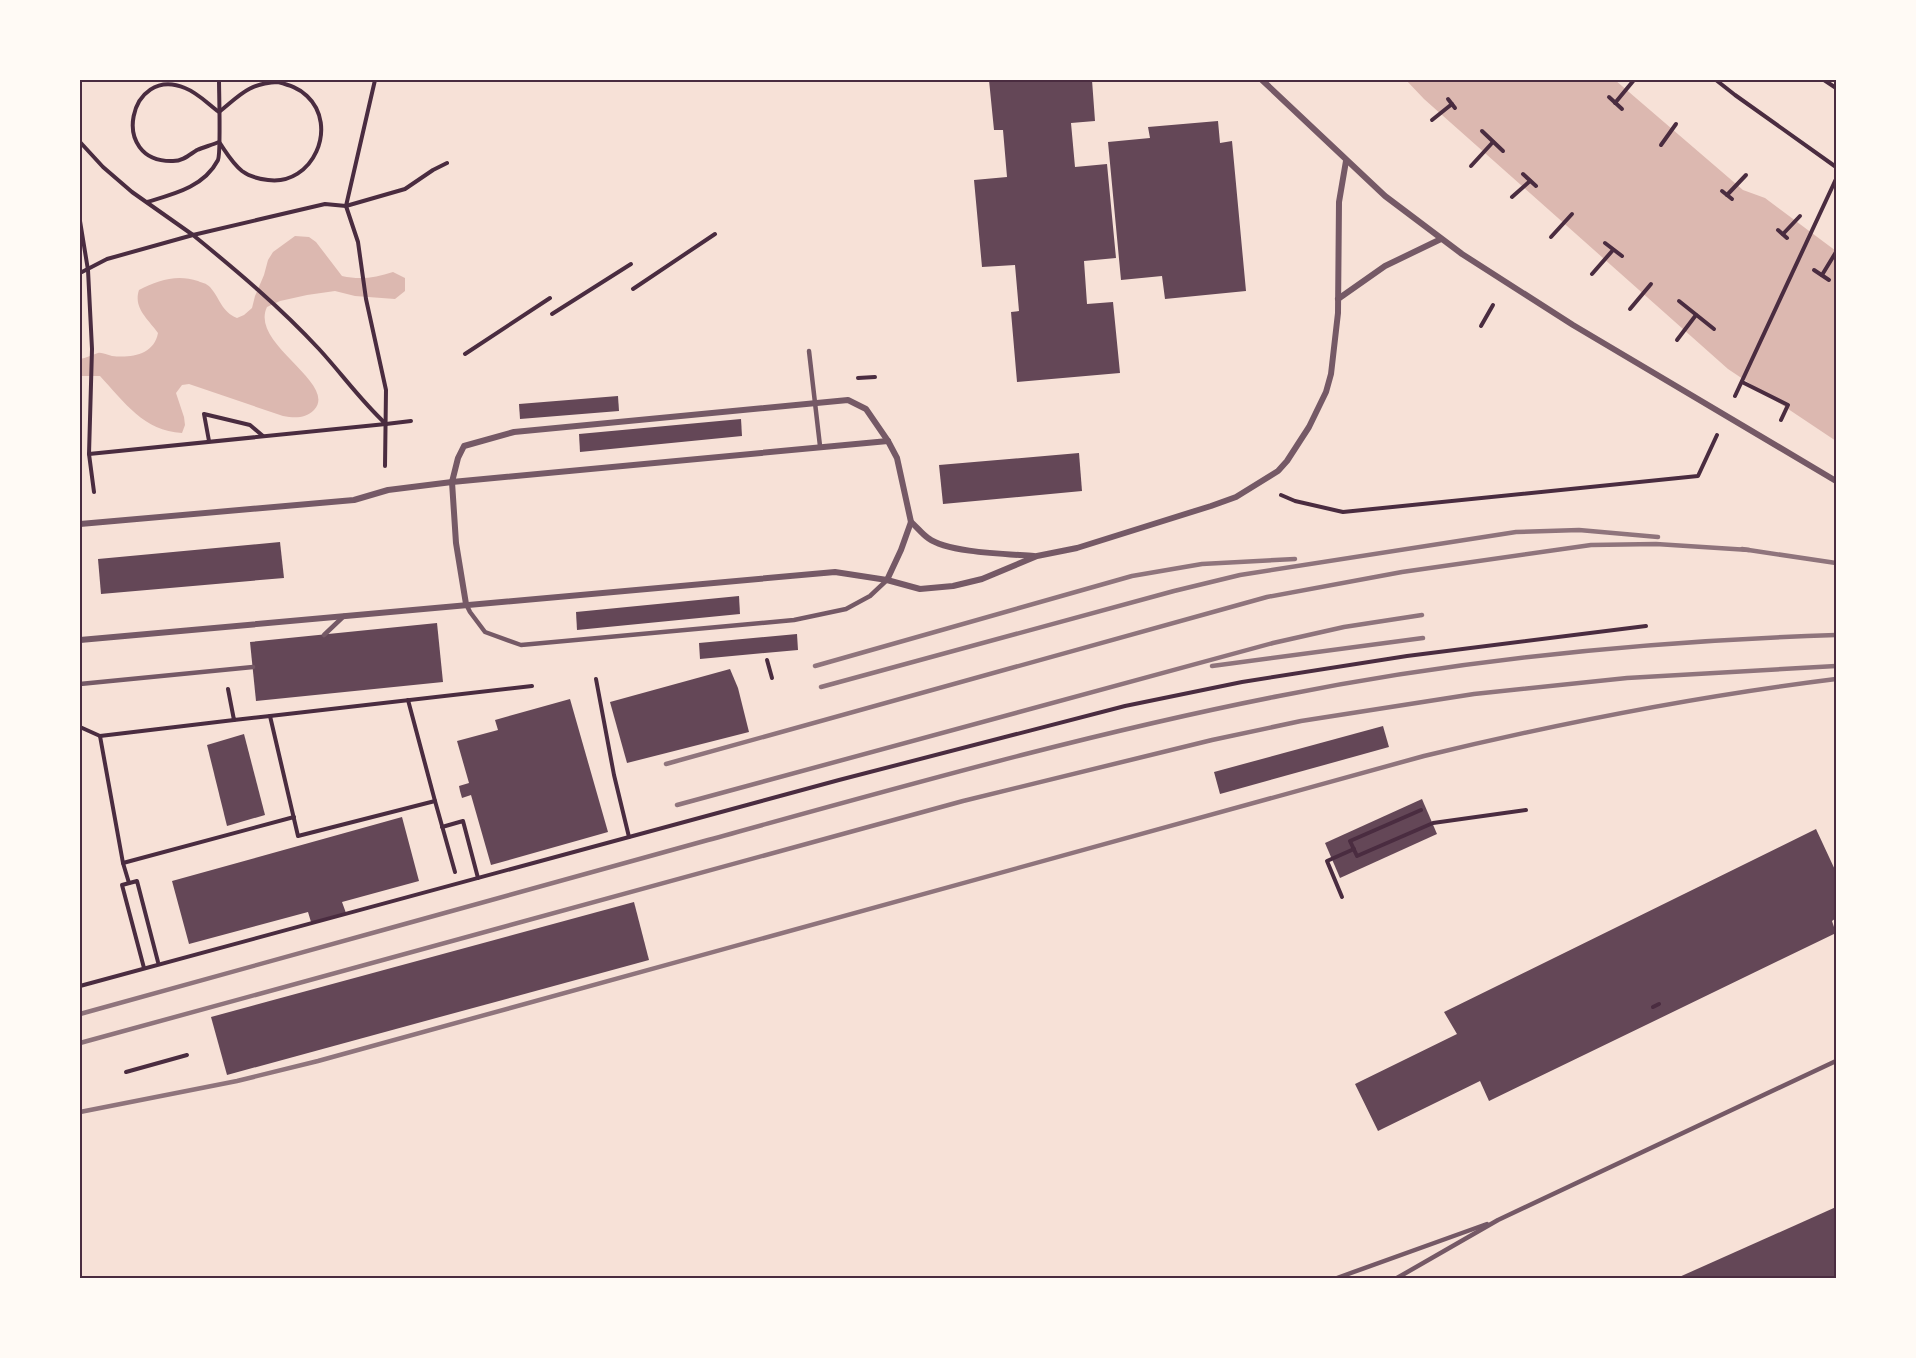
<svg xmlns="http://www.w3.org/2000/svg" width="1916" height="1358" viewBox="0 0 1916 1358" font-family="Lato,sans-serif">
  <style>
    .water { fill: #dcb8b0 }
    .building { fill: #644757 }
    .lines { fill: none; stroke-linecap: round; stroke-linejoin: round }
    .path { stroke: #4a2c40; stroke-width: 4 }
    .service { stroke: #755966; stroke-width: 4.5 }
    .minor { stroke: #755966; stroke-width: 6 }
    .rail { stroke: #8f747c; stroke-width: 4.5 }
    .neatline { fill: none; stroke: #4a2c40; stroke-width: 2 }
  </style>
  <rect width="100%" height="100%" fill="#f7e1d7"/>
  <g class="water">
    <polygon points="1406,80 1615,80 1743,190 1765,198 1836,251 1836,441 1728,369 1424,99"/>
    <path d="M 295,236 L 309,237 L 316,242 L 342,276 C 360,280 375,278 393,272 L 405,278 L 405,291 L 395,299 L 355,296 L 335,291 L 307,295 L 280,301 L 267,307 C 249,344 339,383 314,410 C 305,419 294,418 283,416 L 189,384 L 182,385 L 176,393 L 184,417 L 185,425 L 182,433 C 144,431 124,402 100,376 L 80,376 L 80,359 C 86,358 91,355 98,353 C 102,352 107,355 112,356 C 131,358 154,355 158,333 C 148,319 133,308 139,290 C 158,280 177,274 198,281 C 202,283 206,283 210,287 C 221,300 221,311 237,318 L 244,315 L 252,308 L 255,296 L 264,275 L 268,260 L 273,252 Z"/>
  </g>
  <g class="building">
    <polygon points="989,80 1092,80 1095,121 1071,123 1075,167 1107,164 1116,258 1084,261 1087,304 1113,302 1120,373 1017,382 1011,312 1019,311 1015,265 982,267 974,180 1007,177 1003,130 994,130"/>
    <polygon points="1218,121 1220,143 1232,141 1246,291 1165,299 1162,276 1121,280 1108,142 1150,138 1148,127"/>
    <polygon points="618,396 619,411 520,419 519,404"/>
    <polygon points="741,419 742,436 580,452 579,434"/>
    <polygon points="1079,453 1082,491 943,504 939,465"/>
    <polygon points="280,542 284,578 101,594 98,559"/>
    <polygon points="739,596 740,614 577,630 576,612"/>
    <polygon points="437,623 443,682 256,701 250,642"/>
    <polygon points="797,634 798,650 700,659 699,643"/>
    <polygon points="730,669 738,688 749,732 627,763 610,702"/>
    <polygon points="570,699 608,832 491,865 471,795 462,798 460,791 459,786 469,783 457,741 498,730 495,720"/>
    <polygon points="1383,726 1389,747 1220,794 1214,772"/>
    <polygon points="244,734 265,815 227,826 207,745"/>
    <polygon points="1422,799 1437,834 1340,878 1325,843"/>
    <polygon points="402,817 419,881 342,902 346,913 311,922 308,912 189,944 172,881"/>
    <polygon points="1816,829 1836,872 1836,918 1832,921 1836,933 1489,1101 1480,1081 1378,1131 1355,1084 1457,1034 1444,1012"/>
    <polygon points="634,902 649,960 227,1075 211,1017"/>
    <polygon points="1836,1207 1836,1278 1677,1278"/>
  </g>
  <g class="lines">
    <g class="path">
      <polyline points="375,80 346,206 358,242 366,299 386,390 385,466"/>
      <polyline points="1716,80 1735,95 1836,167"/>
      <polyline points="1824,80 1836,88"/>
      <path d="M 278,82 C 289,85 299,88 307,96 C 339,126 313,186 268,180 C 259,179 250,177 242,171 C 232,163 226,152 219,142 C 212,145 204,147 197,150 C 189,155 183,161 173,161 C 108,163 129,64 185,88 C 198,93 208,104 219,112 C 240,95 249,83 278,82 Z"/>
      <polyline points="1609,97 1622,109"/>
      <polyline points="1448,99 1455,108"/>
      <polyline points="1615,103 1634,80"/>
      <polyline points="1432,120 1452,104"/>
      <polyline points="1482,131 1503,151"/>
      <polyline points="80,142 103,167 132,192 193,235 325,204 346,206 405,189 433,170 447,163"/>
      <polyline points="1661,145 1676,124"/>
      <polyline points="1471,166 1493,142"/>
      <polyline points="1523,174 1536,186"/>
      <polyline points="1722,191 1732,199"/>
      <polyline points="1727,195 1746,175"/>
      <polyline points="1512,197 1530,181"/>
      <path d="M 147,202 C 174,194 204,187 218,160 C 221,153 219,92 219,80"/>
      <polyline points="80,221 88,270 92,349 89,454 94,492"/>
      <polyline points="1778,230 1787,238"/>
      <polyline points="1783,234 1800,216"/>
      <polyline points="1551,237 1572,214"/>
      <polyline points="1605,243 1622,256"/>
      <polyline points="1814,270 1829,280"/>
      <path d="M 80,273 L 107,259 L 193,235 C 237,271 280,307 319,349 C 342,374 361,401 386,424 L 89,454"/>
      <polyline points="1592,274 1613,250"/>
      <polyline points="1822,275 1836,252"/>
      <polyline points="633,289 715,234"/>
      <polyline points="1679,301 1714,329"/>
      <polyline points="1630,309 1651,284"/>
      <polyline points="552,314 631,264"/>
      <polyline points="1481,326 1493,305"/>
      <polyline points="1677,340 1696,315"/>
      <polyline points="465,354 550,298"/>
      <polyline points="858,378 875,377"/>
      <polyline points="1742,382 1788,405 1781,420"/>
      <polyline points="1735,396 1836,179"/>
      <polyline points="386,424 411,421"/>
      <polyline points="209,441 204,414 250,425 263,436"/>
      <polyline points="1281,495 1295,501 1343,512 1698,476 1717,435"/>
      <polyline points="767,660 772,678"/>
      <polyline points="596,679 614,775 629,837"/>
      <polyline points="228,689 234,720 270,716 298,836 435,801 455,872"/>
      <polyline points="408,700 435,801"/>
      <polyline points="270,716 532,686"/>
      <polyline points="80,727 100,736 234,720"/>
      <polyline points="100,736 123,863 129,883"/>
      <polyline points="1421,810 1350,841 1357,856 1433,823 1526,810"/>
      <polyline points="442,827 463,821 478,878"/>
      <polyline points="123,863 294,817"/>
      <polyline points="1342,897 1327,861 1354,849"/>
      <polyline points="144,968 122,885 137,881 158,962"/>
      <polyline points="80,986 839,780 1125,706 1242,682 1407,656 1646,626"/>
      <polyline points="1653,1007 1659,1004"/>
      <polyline points="126,1072 187,1055"/>
    </g>
    <g class="service">
      <polyline points="809,351 820,446"/>
      <polyline points="466,604 470,612 485,632 521,645 794,620 846,609 870,596 887,580"/>
      <polyline points="324,635 344,616"/>
      <polyline points="80,684 253,667"/>
      <polyline points="1337,1278 1487,1224"/>
      <polyline points="1397,1278 1498,1220 1836,1061"/>
    </g>
    <g class="minor">
      <polyline points="1262,80 1385,196 1462,254 1573,325 1836,481"/>
      <polyline points="1338,299 1385,266 1441,239"/>
      <path d="M 911,522 C 917,527 922,534 928,538 C 948,553 1008,554 1034,556"/>
      <polyline points="80,524 354,500 388,490 452,482 888,441"/>
      <polyline points="466,604 456,543 452,482 458,458 464,446 514,432 848,400 866,409 888,441 897,458 911,522 901,550 887,580"/>
      <polyline points="80,640 835,572 887,580 920,589 953,586 982,579 1037,556 1077,548 1211,506 1236,497 1278,471 1287,461 1309,427 1326,392 1331,374 1338,313 1339,202 1346,161"/>
    </g>
    <g class="rail">
      <polyline points="1742,549 1836,563"/>
      <polyline points="815,666 1132,576 1202,564 1295,559"/>
      <polyline points="1212,666 1423,638"/>
      <polyline points="821,687 1174,591 1240,575 1516,532 1579,530 1658,537"/>
      <polyline points="666,764 1267,597 1402,572 1591,545 1656,544 1749,550"/>
      <polyline points="677,805 1273,643 1344,627 1422,615"/>
      <path d="M 80,1014 C 289,956 499,898 708,840 C 897,788 1086,734 1279,696 C 1462,659 1650,641 1836,635"/>
      <polyline points="80,1043 963,801 1212,740 1301,721 1474,694 1627,678 1836,666"/>
      <path d="M 80,1112 L 237,1081 L 318,1061 L 1424,756 C 1560,723 1698,696 1836,679"/>
    </g>
  </g>
  <rect width="1916" height="1358" fill="none" stroke="#fffaf5" stroke-width="162"/>
  <rect x="81" y="81" width="1754" height="1196" class="neatline"/>
</svg>
